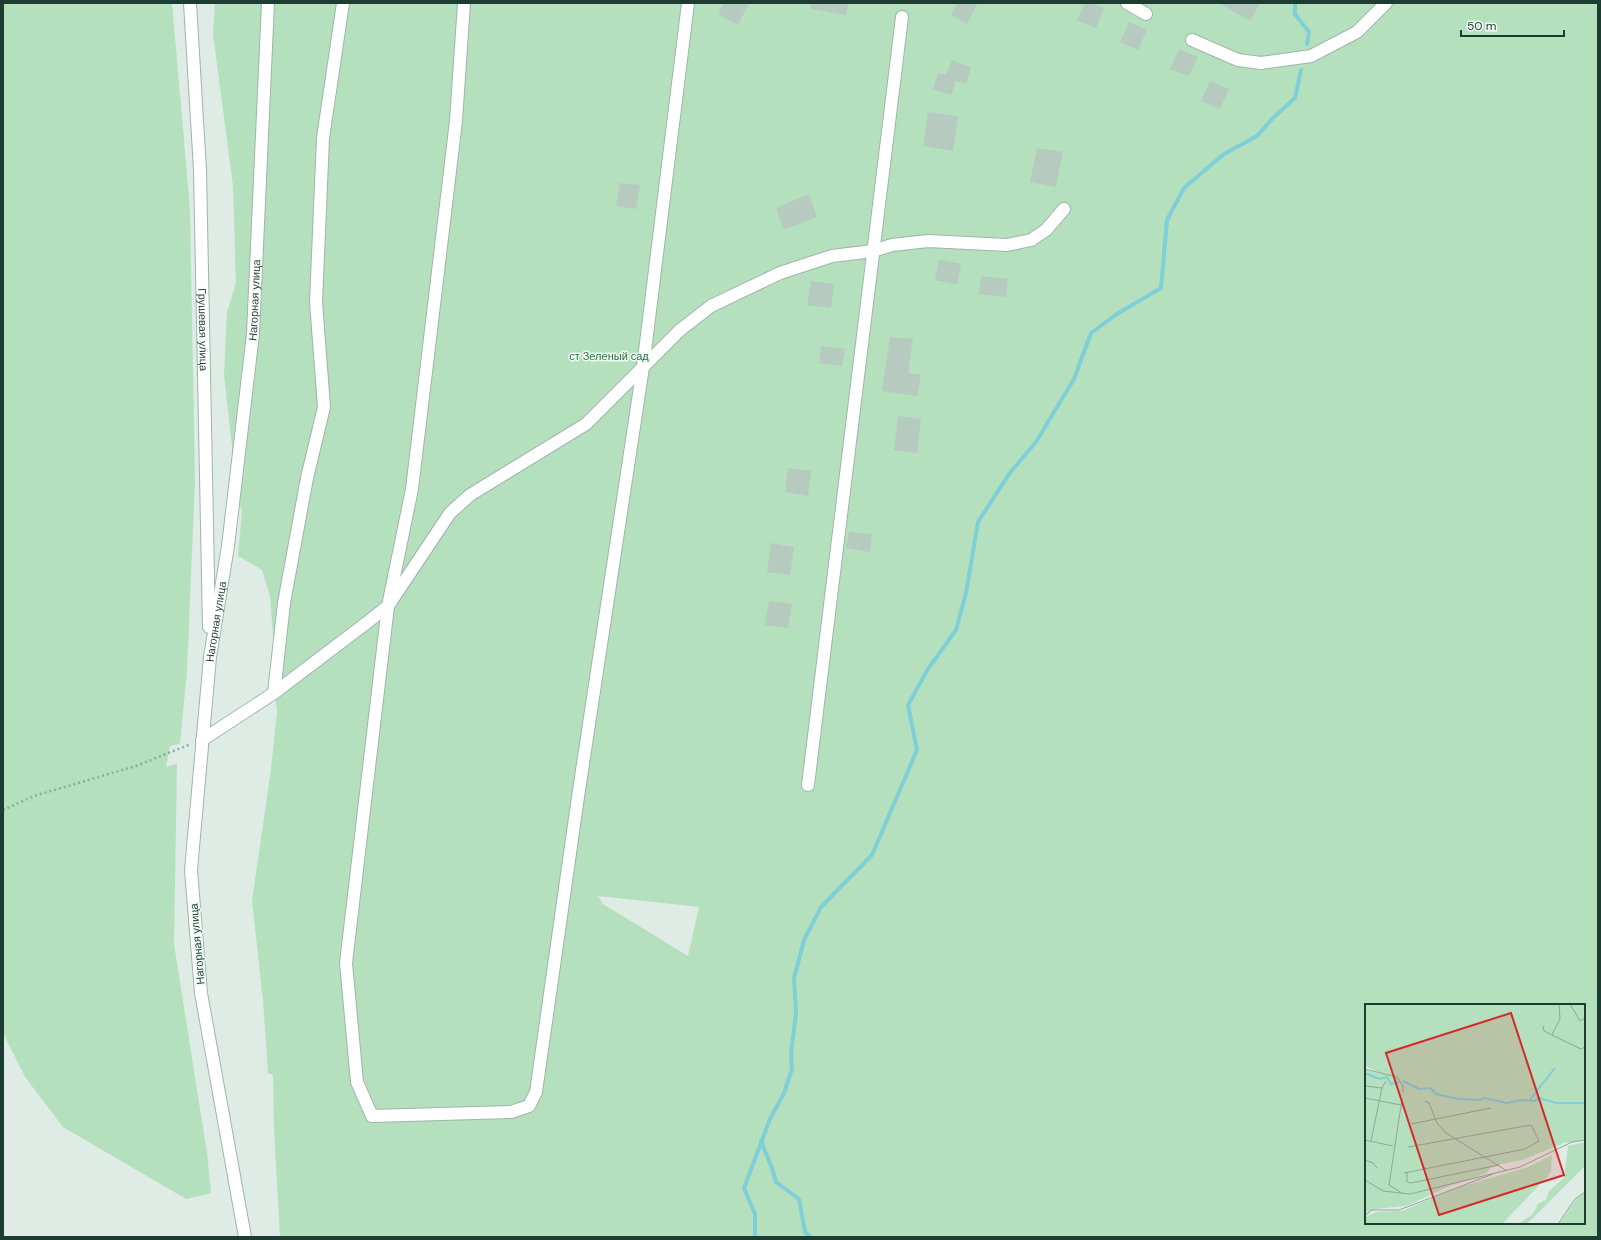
<svg xmlns="http://www.w3.org/2000/svg" width="1601" height="1240" viewBox="0 0 1601 1240" font-family="'DM Sans',sans-serif">
  <style>
    .green { fill: #b4e0bd; fill-rule: evenodd }
    .lines { fill: none; stroke-linecap: round; stroke-linejoin: round }
    .stream { stroke: #7ecfd8; stroke-width: 4 }
    .building { fill: #b6cac0 }
    .minor-casing { stroke: #a0b4ac; stroke-width: 14 }
    .path { stroke: #7ab39e; stroke-width: 2.5; stroke-dasharray: 2 3; stroke-linecap: butt }
    .minor { stroke: #fff; stroke-width: 12 }
    .labels { text-anchor: middle; stroke-width: 3; stroke-linejoin: round; paint-order: stroke }
    .street-label { font-size: 11px; fill: #1d3d33; stroke: #eff8f3 }
    .park-label { font-size: 11px; fill: #23793f; stroke: #eff8f3 }
    .inset-river { fill: none; stroke: #7ecfd8; stroke-width: 2 }
    .inset-road { fill: none; stroke: #91a69e; stroke-width: 1 }
    .view { fill: #d62828; fill-opacity: 0.15; stroke: #d62828; stroke-width: 2 }
    .inset-edge { fill: none; stroke: #1d3d33; stroke-width: 2 }
  </style>
  <rect width="100%" height="100%" fill="#deece5"/>
  <g class="green">
    <polygon points="3,3 172,3 190,209 195,481 187,671 180,744 170,746 166,767 177,764 174,944 207,1153 211,1193 186,1199 63,1127 25,1077 3,1033"/>
    <path d="M 215,3 L 1598,3 L 1598,1237 L 280,1237 L 274,1129 L 273,1075 L 268,1073 L 263,1001 L 252,901 L 271,769 L 277,711 L 275,697 L 275,662 L 270,596 L 262,570 L 238,556 L 242,511 L 238,499 L 224,375 L 227,312 L 236,283 L 233,186 L 213,34 ZM 598,896 L 699,907 L 688,956 L 603,904 ZM 1366,1005 L 1584,1005 L 1584,1223 L 1366,1223 Z"/>
  </g>
  <g class="lines">
    <g class="stream">
      <polyline points="1295,3 1295,14 1309,32 1307,44"/>
      <polyline points="761,1141 772,1168 776,1182 799,1199 805,1232 810,1237"/>
      <polyline points="755,1237 755,1214 744,1188 770,1119 784,1093 792,1069 791,1053 796,1014 794,978 804,940 821,907 872,855 917,750 908,705 928,669 956,630 966,593 978,522 1009,474 1036,442 1074,379 1091,333 1117,314 1161,288 1167,220 1184,188 1224,154 1257,136 1273,118 1295,98 1301,70"/>
    </g>
  </g>
  <g class="building">
    <polygon points="724,3 749,3 738,25 718,14"/>
    <polygon points="811,3 848,3 846,15 811,9"/>
    <polygon points="957,3 978,3 967,24 951,15"/>
    <polygon points="1085,3 1091,3 1104,8 1096,28 1077,20"/>
    <polygon points="1219,3 1260,3 1250,21"/>
    <polygon points="1129,22 1147,30 1138,50 1120,42"/>
    <polygon points="1179,49 1198,57 1189,76 1170,69"/>
    <polygon points="952,60 971,67 966,84 956,81 951,95 933,89 938,73 946,75"/>
    <polygon points="1210,81 1229,89 1220,109 1201,101"/>
    <polygon points="928,112 958,116 953,151 923,146"/>
    <polygon points="1037,148 1063,152 1056,187 1030,182"/>
    <polygon points="620,183 640,185 636,209 616,206"/>
    <polygon points="809,194 817,217 784,230 776,208"/>
    <polygon points="939,260 961,264 957,284 935,280"/>
    <polygon points="981,276 1008,279 1006,297 979,294"/>
    <polygon points="811,281 834,284 831,308 807,305"/>
    <polygon points="890,337 913,339 908,373 921,375 917,396 882,391"/>
    <polygon points="821,346 845,349 842,366 819,363"/>
    <polygon points="898,416 921,419 917,453 894,450"/>
    <polygon points="788,468 811,471 808,496 785,492"/>
    <polygon points="849,532 872,534 870,552 846,548"/>
    <polygon points="771,543 794,547 790,575 767,572"/>
    <polygon points="769,601 792,604 788,628 765,625"/>
  </g>
  <g class="lines">
    <g class="minor-casing">
      <g id="minor">
        <path id="s1" d="M 190,3 L 200,170 L 209,627"/>
        <polyline points="464,3 456,121 412,489 388,606 346,963 357,1082 372,1116 511,1112 529,1106 536,1092 578,797 643,367 688,3"/>
        <polyline points="1127,3 1146,14"/>
        <polyline points="1192,40 1238,60 1261,63 1311,56 1357,32 1386,3"/>
        <polyline points="274,693 284,603 307,478 324,407 316,302 323,138 343,3"/>
        <polyline points="202,740 274,693 369,621 388,606 450,513 470,495 586,424 680,330 711,306 780,273 832,256 873,251 892,245 928,241 1007,245 1031,240 1046,230 1064,209"/>
        <polyline points="808,785 902,17"/>
        <path id="s2" d="M 245,1237 L 201,993 L 191,870 L 210,657 L 228,546 L 253,334 L 268,3"/>
      </g>
    </g>
    <polyline class="path" points="3,810 34,796 136,766 191,744"/>
    <use href="#minor" class="minor"/>
  </g>
  <g class="labels">
    <g class="street-label">
      <text dy="4" stroke="none"><textPath href="#s2" startOffset="945">Нагорная улица</textPath></text>
      <text dy="4" stroke="none"><textPath href="#s1" startOffset="327">Грушевая улица</textPath></text>
      <text dy="4" stroke="none"><textPath href="#s2" startOffset="621">Нагорная улица</textPath></text>
      <text transform="translate(197 944) rotate(-95)" y="4">Нагорная улица</text>
    </g>
    <g class="park-label">
      <text x="609" y="360">ст Зеленый сад</text>
    </g>
  </g>
  <g transform="translate(1365 1004)">
    <rect width="220" height="220" fill="#deece5"/>
    <path d="M 0,0 L 220,0 L 220,136 L 199,139 L 157,156 L 136,160 L 125,164 L 122,169 L 85,182 L 41,202 L 10,205 L 0,211 L 0,66 L 18,70 L 0,62 ZM 220,138 L 220,162 L 169,213 L 161,220 L 153,220 L 168,210 L 173,200 L 181,196 L 184,187 L 199,174 L 203,142 ZM 187,151 L 186,168 L 182,173 L 137,220 L 0,220 L 0,213 L 11,208 L 37,207 L 88,185 L 163,163 ZM 220,189 L 220,220 L 194,220 L 212,194 Z" fill="#b4e0bd"/>
    <path class="inset-river" d="M 0,69 L 14,75 L 22,73 L 26,80 L 34,78M 38,77 L 54,85 L 65,84 L 71,90 L 94,95 L 115,96 L 119,94 L 142,99 L 156,96 L 169,97 L 175,94 L 191,99 L 220,99M 164,97 L 190,64"/>
    <path class="inset-road" d="M 205,0 L 215,17 L 220,14M 178,22 L 179,27 L 187,31 L 195,15 L 194,0M 187,31 L 216,45 L 220,43M 0,65 L 32,73 L 38,82 L 38,89M 0,82 L 17,84M 0,94 L 36,101M 60,97 L 64,99 L 72,119 L 81,129 L 142,167M 46,120 L 126,104M 0,136 L 28,142M 6,137 L 17,84 L 21,77M 0,156 L 8,159 L 12,164M 39,169 L 160,145 L 174,137 L 166,121 L 43,143M 42,169 L 42,178 L 46,179 L 134,161M 0,176 L 18,187 L 45,190 L 155,163 L 207,138 L 220,136M 37,189 L 24,181 L 37,95M 0,212 L 7,206 L 34,206 L 128,170M 193,220 L 210,195 L 220,188"/>
    <path class="view" d="M 146,9 L 199,171 L 74,211 L 21,49 Z"/>
    <rect width="220" height="220" class="inset-edge"/>
  </g>
  <rect width="1601" height="1240" fill="none" stroke="#1d3d33" stroke-width="8"/>
  <path d="M1461 30v6h103v-6" fill="none" stroke="#1d3d33" stroke-width="2"/>
  <text x="1467" y="30" font-size="12" fill="#1d3d33" stroke="#eff8f3" stroke-width="3" paint-order="stroke">50 m</text>
</svg>
